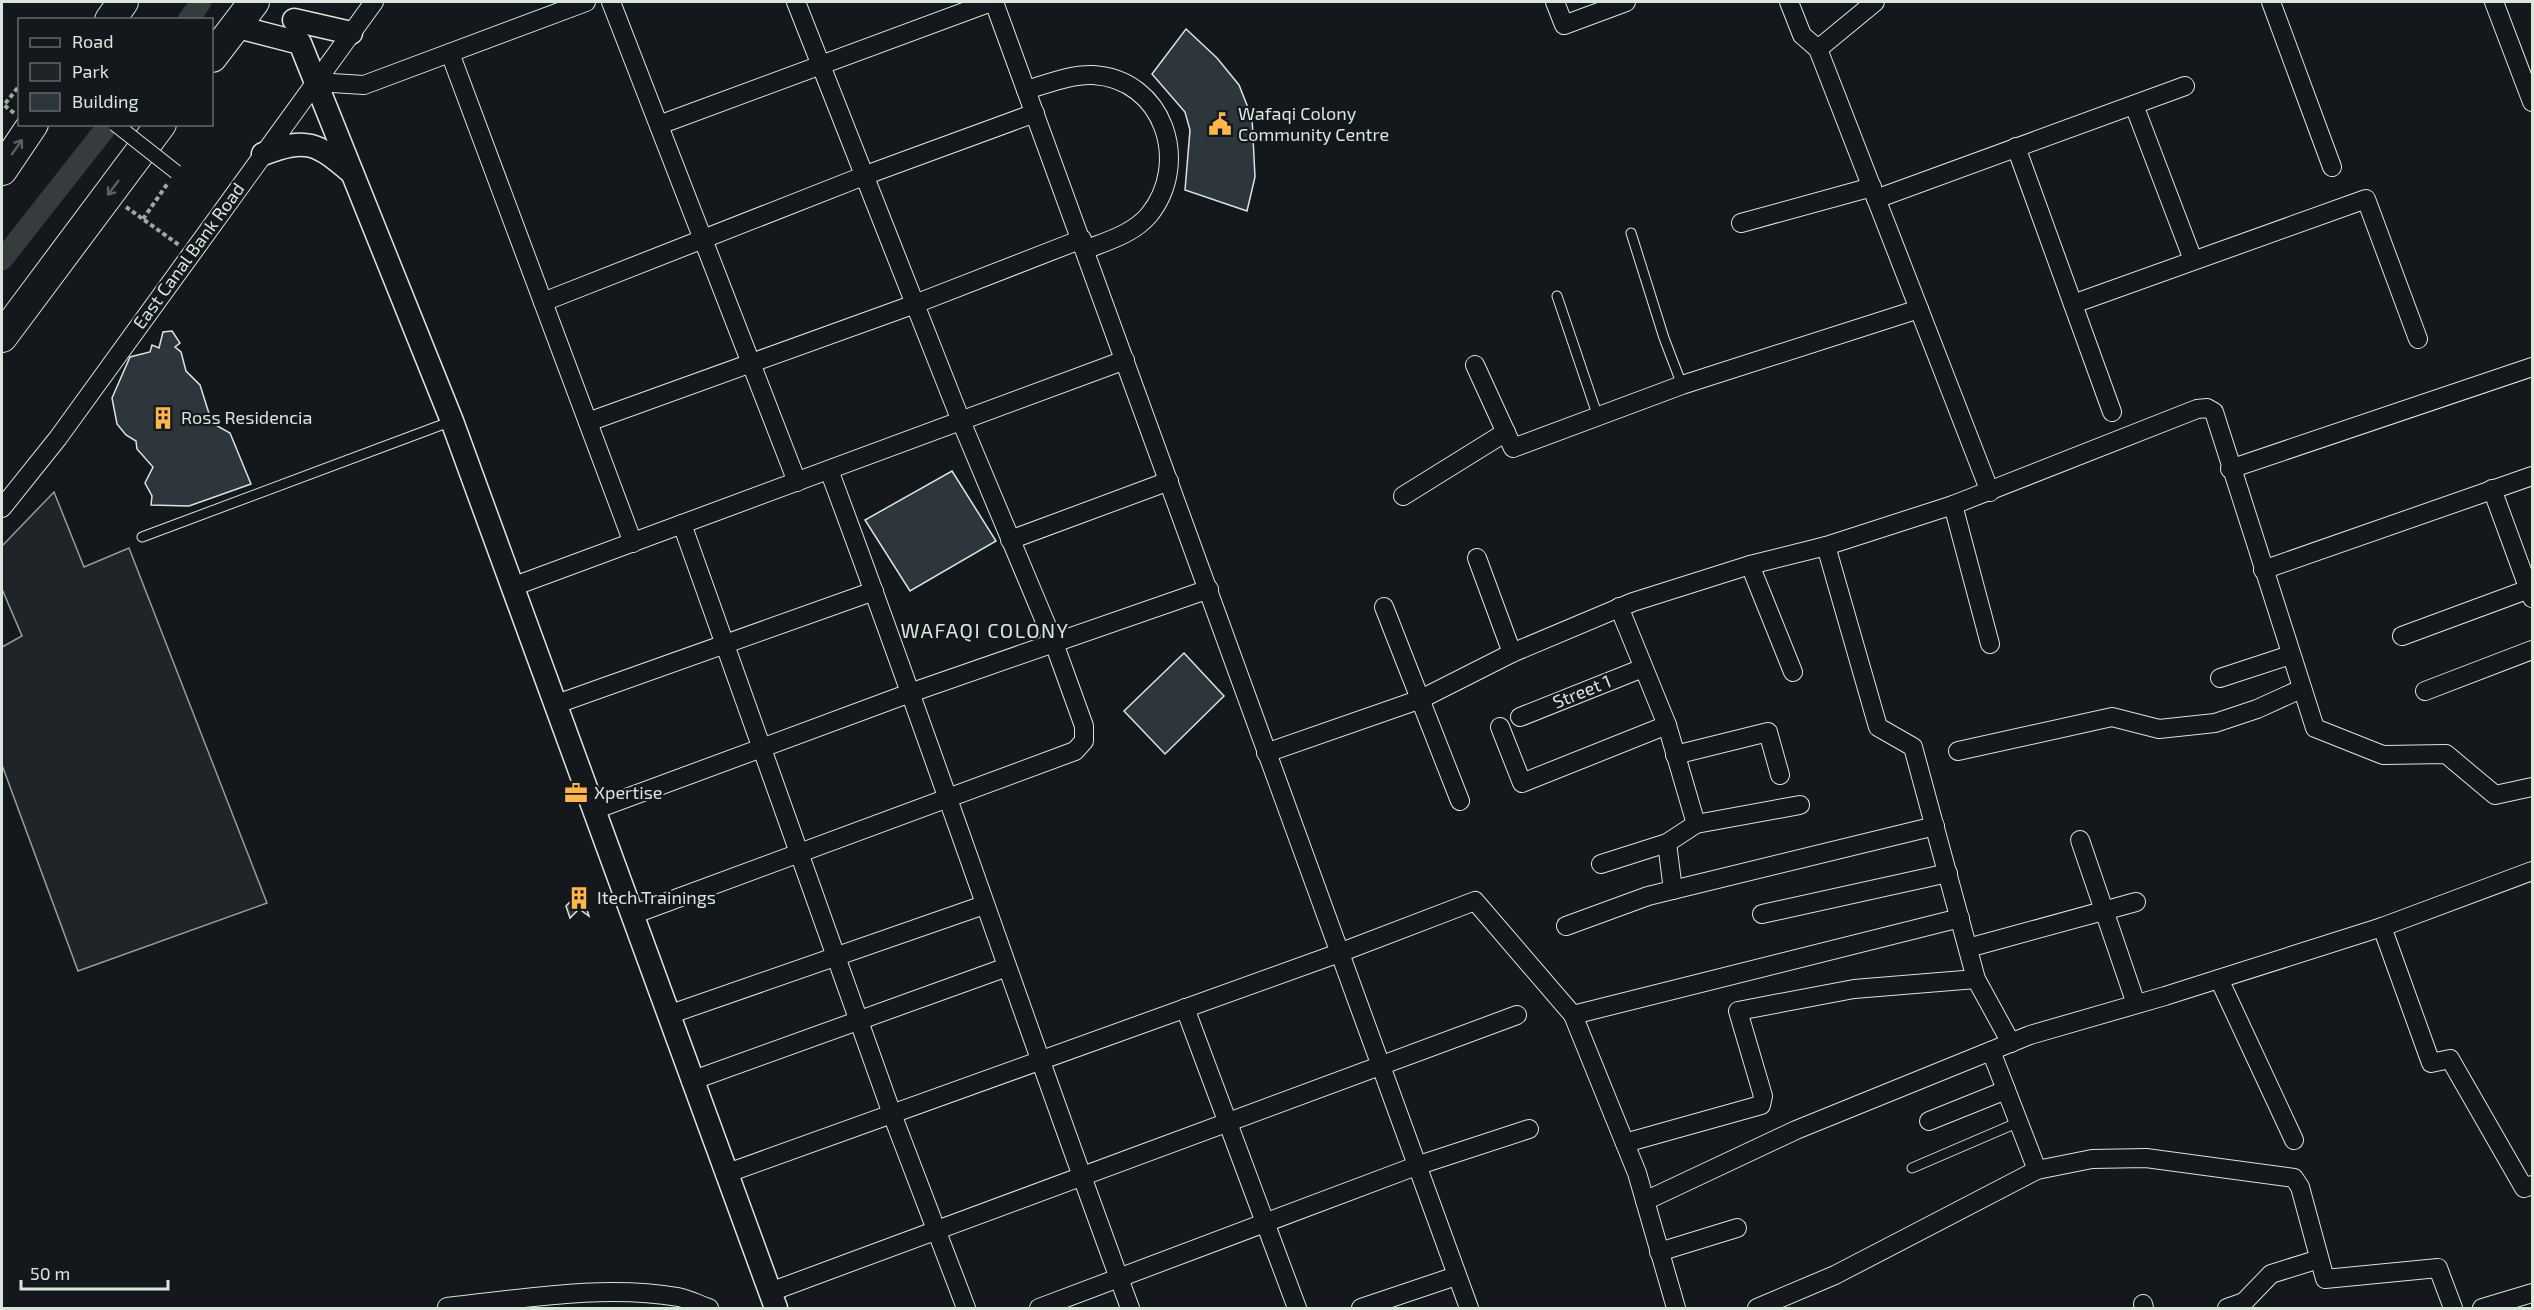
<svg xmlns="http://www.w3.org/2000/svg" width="2534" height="1310" viewBox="0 0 2534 1310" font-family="'Exo 2',sans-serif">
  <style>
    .green { fill: #202428; stroke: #939e99; stroke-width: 1.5 }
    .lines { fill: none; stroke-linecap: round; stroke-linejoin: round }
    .canal { stroke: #363b3e; stroke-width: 21 }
    .building { fill: #2c363c; stroke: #d8e6dc; stroke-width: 1.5 }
    .service-casing { stroke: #d8e6dc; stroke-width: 11 }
    .minor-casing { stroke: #d8e6dc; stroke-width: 20 }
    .tertiary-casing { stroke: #d8e6dc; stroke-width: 25 }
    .trunk-casing { stroke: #d8e6dc; stroke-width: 32 }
    .path { stroke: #9da8a2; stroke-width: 4; stroke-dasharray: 4.5 3; stroke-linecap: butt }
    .service { stroke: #14181c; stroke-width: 9 }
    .minor { stroke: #14181c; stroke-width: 18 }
    .tertiary { stroke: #14181c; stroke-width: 22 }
    .trunk { stroke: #14181c; stroke-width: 30 }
    .pedestrian-bridge-casing { stroke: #d8e6dc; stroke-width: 16; stroke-linecap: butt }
    .pedestrian-bridge { stroke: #14181c; stroke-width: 14 }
    .oneway { stroke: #59605f }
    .labels { text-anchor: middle; stroke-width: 4.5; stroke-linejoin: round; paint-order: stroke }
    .poi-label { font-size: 18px; fill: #d8e6dc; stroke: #14181c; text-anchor: start }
    .street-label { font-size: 18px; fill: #d8e6dc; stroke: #14181c }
    .neighbourhood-label { font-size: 20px; letter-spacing: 1.5px; fill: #d8e6dc; stroke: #14181c }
  </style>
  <rect width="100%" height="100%" fill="#14181c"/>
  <polygon class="green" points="54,492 84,567 129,548 267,903 78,971 2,765 2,647 22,636 2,589 2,546"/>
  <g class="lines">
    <g class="canal">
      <polyline points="188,20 201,2"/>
      <polyline points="2,260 109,124"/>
    </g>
  </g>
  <g class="building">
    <polygon points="1186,29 1217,58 1239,85 1252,118 1255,177 1247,211 1185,190 1190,130 1185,112 1152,74"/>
    <polygon points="172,331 180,343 175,347 181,352 186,371 200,385 212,423 230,433 251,484 189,506 151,505 152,496 145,483 153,467 137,449 136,441 126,435 117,424 112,398 130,357 150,352 152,345 159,348 163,332"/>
    <polygon points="952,471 996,541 910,591 865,520"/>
    <polygon points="1184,653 1224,696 1165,754 1124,711"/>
    <polygon points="581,891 589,916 579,909 570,918 566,906"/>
  </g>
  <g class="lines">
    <g class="service-casing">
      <g id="service">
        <polyline points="1631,233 1664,338 1682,385"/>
        <polyline points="1557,296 1598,417"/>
        <polyline points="142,537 452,421"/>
        <polyline points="1912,1168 2019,1122"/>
      </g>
    </g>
    <g class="minor-casing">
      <g id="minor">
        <polyline points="611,2 797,482"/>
        <polyline points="994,2 1469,1308"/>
        <polyline points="1555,2 1564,25 1626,2"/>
        <polyline points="1789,2 1802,35 1818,49 1990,492"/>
        <polyline points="2271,2 2332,167"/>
        <polyline points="2494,2 2532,102"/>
        <polyline points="1818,49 1875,2"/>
        <polyline points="450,53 633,543"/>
        <polyline points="316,82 364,85 586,2"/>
        <path d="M 1026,90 C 1047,84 1071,74 1093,75 C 1164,79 1191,163 1149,215 C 1133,234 1107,241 1085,250"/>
        <polyline points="2134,105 2193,260"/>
        <polyline points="659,125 991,2"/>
        <polyline points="2016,147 2112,412"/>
        <polyline points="1876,199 2185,86"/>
        <polyline points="1741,223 1872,187"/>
        <polyline points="543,302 866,175 1035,113"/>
        <polyline points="2073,304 2366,199 2418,339"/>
        <polyline points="1475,365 1513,448 1682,385 1919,309"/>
        <polyline points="588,422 915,304 1082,239"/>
        <polyline points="2230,469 2532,367"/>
        <path d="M 829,470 C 933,748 1027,1030 1130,1308"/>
        <polyline points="2492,489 2532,598"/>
        <polyline points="1403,496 1506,432"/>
        <polyline points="1953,505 1990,644"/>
        <polyline points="2,508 58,438 374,2"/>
        <polyline points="682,524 892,1114 966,1308"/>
        <polyline points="1010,540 1169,481"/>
        <polyline points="1826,546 1878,727 1913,747 1976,979 2011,1043"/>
        <polyline points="1477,558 1512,653"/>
        <polyline points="1750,565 1793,672"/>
        <polyline points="2263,570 2532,476"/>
        <polyline points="512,587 1125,360"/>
        <polyline points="1384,607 1460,801"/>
        <polyline points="2402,636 2532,588"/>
        <polyline points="2220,678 2290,655"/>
        <polyline points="2425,691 2532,650"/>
        <polyline points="554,705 874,591"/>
        <polyline points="1520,717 1643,668"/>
        <polyline points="1500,727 1522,783 1667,725"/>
        <polyline points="1958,751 2112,717 2159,729 2215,723 2257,709 2301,689"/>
        <polyline points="1266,753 1421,699 1512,653 1633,602 1750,565 1826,546 1953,505 2197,409 2207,408 2214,412 2315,728 2383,755 2446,754 2495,795 2532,787"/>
        <polyline points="1675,755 1768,732 1780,775"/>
        <polyline points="594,810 910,693 1209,589"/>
        <polyline points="1696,824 1800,805"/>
        <polyline points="2080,840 2136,1004"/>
        <polyline points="1667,843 1673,890"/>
        <polyline points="1601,864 1667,843 1696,824 1667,725 1619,607"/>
        <polyline points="1762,914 1948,873"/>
        <polyline points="632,915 1075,751 1084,741 1084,726 1054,643 961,421 796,2"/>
        <polyline points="1566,926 1648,896 1935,826"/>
        <polyline points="2382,927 2431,1063 2450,1059 2524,1188 2532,1185"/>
        <polyline points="1968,948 2136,902"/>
        <polyline points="2219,979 2294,1140"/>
        <polyline points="1185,1008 1297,1308"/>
        <polyline points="668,1015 984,905"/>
        <polyline points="1573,1015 1960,918"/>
        <polyline points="1991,1051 2037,1170"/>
        <polyline points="691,1081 1007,967"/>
        <polyline points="1929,1121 2006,1090"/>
        <polyline points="1625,1143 1761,1105 1763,1096 1738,1011 1854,989 1976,979"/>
        <polyline points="725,1174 1339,953 1475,901 1573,1015 1637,1173 1676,1308"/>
        <polyline points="1645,1201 1796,1130 2030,1035 2165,996 2382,927 2532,871"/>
        <polyline points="1659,1252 1737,1228"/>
        <polyline points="770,1292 1517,1015"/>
        <polyline points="2143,1304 2144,1308"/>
        <path d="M 447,1307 C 522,1299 603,1284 678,1297 C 689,1299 699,1305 709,1308"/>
        <polyline points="1039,1308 1416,1166 1529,1129"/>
        <polyline points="1361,1308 1456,1276"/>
        <polyline points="1757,1308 1835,1275 2037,1170 2092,1159 2146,1158 2294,1178 2300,1187 2325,1279 2438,1268 2453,1308"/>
        <polyline points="2227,1308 2244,1302 2271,1274 2319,1259"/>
        <polyline points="2482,1308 2532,1293"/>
      </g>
    </g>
    <g class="tertiary-casing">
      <g id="tertiary">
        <polyline points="294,20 351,33"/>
        <polyline points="234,26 300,43 452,421 776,1308"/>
        <path d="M 263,154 C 307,137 317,143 352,173"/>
      </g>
    </g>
    <g class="trunk-casing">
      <g id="trunk">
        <polyline points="110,20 123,2"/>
        <polyline points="212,57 254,2"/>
        <polyline points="2,170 33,124"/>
        <polyline points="2,337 161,124"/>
      </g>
    </g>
    <g class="path">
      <polyline points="14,113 4,105 20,85"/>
      <polyline points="126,207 179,245"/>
      <polyline points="143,219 168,183"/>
    </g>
    <use href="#service" class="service"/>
    <use href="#minor" class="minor"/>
    <use href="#tertiary" class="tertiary"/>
    <use href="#trunk" class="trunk"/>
    <g class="pedestrian-bridge-casing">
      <polyline id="pedestrian-bridge" points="115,124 176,172"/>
    </g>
    <use href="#pedestrian-bridge" class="pedestrian-bridge"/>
  </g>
  <defs><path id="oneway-shaft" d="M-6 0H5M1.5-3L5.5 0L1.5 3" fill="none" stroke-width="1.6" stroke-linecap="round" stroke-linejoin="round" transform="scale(1.5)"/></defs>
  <g class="oneway">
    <use href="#oneway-shaft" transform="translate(17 147) rotate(-55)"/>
    <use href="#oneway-shaft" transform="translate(113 188) rotate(127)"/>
  </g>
  <defs>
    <g id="civic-bare" transform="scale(1.8)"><path d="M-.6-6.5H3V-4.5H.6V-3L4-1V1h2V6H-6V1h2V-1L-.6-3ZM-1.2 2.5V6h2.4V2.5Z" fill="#ffb74d" stroke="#14181c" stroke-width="2.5" paint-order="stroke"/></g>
    <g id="building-bare" transform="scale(1.8)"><path d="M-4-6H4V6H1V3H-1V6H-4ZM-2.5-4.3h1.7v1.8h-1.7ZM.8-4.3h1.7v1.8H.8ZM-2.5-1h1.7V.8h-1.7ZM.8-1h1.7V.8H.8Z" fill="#ffb74d" stroke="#14181c" stroke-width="2.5" paint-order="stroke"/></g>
    <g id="office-bare" transform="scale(1.8)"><path d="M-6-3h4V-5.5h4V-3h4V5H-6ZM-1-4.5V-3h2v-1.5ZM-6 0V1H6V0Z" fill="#ffb74d" stroke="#14181c" stroke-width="2.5" paint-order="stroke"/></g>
  </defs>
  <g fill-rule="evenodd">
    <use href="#civic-bare" x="1220" y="124"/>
    <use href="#building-bare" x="163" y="418"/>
    <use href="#office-bare" x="576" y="793"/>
    <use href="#building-bare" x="579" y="898"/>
  </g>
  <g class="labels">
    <g class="poi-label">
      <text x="1238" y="120">Wafaqi Colony<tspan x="1238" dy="21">Community Centre</tspan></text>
      <text x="181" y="424">Ross Residencia</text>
      <text x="594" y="799">Xpertise</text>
      <text x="597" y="904">Itech Trainings</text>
    </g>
    <g class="street-label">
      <text transform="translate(189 256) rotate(-54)" y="6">East Canal Bank Road</text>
      <text transform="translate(1582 692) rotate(-22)" y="6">Street 1</text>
    </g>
    <g class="neighbourhood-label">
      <text x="985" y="638">WAFAQI COLONY</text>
    </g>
  </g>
  <rect width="2534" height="1310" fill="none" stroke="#d8e6dc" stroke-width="6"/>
  <rect x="18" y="18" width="195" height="108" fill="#14181c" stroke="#626a69" stroke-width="1.5"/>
  <rect x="30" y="38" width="30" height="9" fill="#14181c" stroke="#626a69" stroke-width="1.5"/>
  <text x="72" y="48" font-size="18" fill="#d8e6dc">Road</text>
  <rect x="30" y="63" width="30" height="18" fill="#202428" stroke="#626a69" stroke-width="1.5"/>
  <text x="72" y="78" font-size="18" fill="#d8e6dc">Park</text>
  <rect x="30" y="93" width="30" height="18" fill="#2c363c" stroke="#626a69" stroke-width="1.5"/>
  <text x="72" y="108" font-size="18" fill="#d8e6dc">Building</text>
  <path d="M21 1280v9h147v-9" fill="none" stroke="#d8e6dc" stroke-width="3"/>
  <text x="30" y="1280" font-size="18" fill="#d8e6dc" stroke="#14181c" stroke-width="4.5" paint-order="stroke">50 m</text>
</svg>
